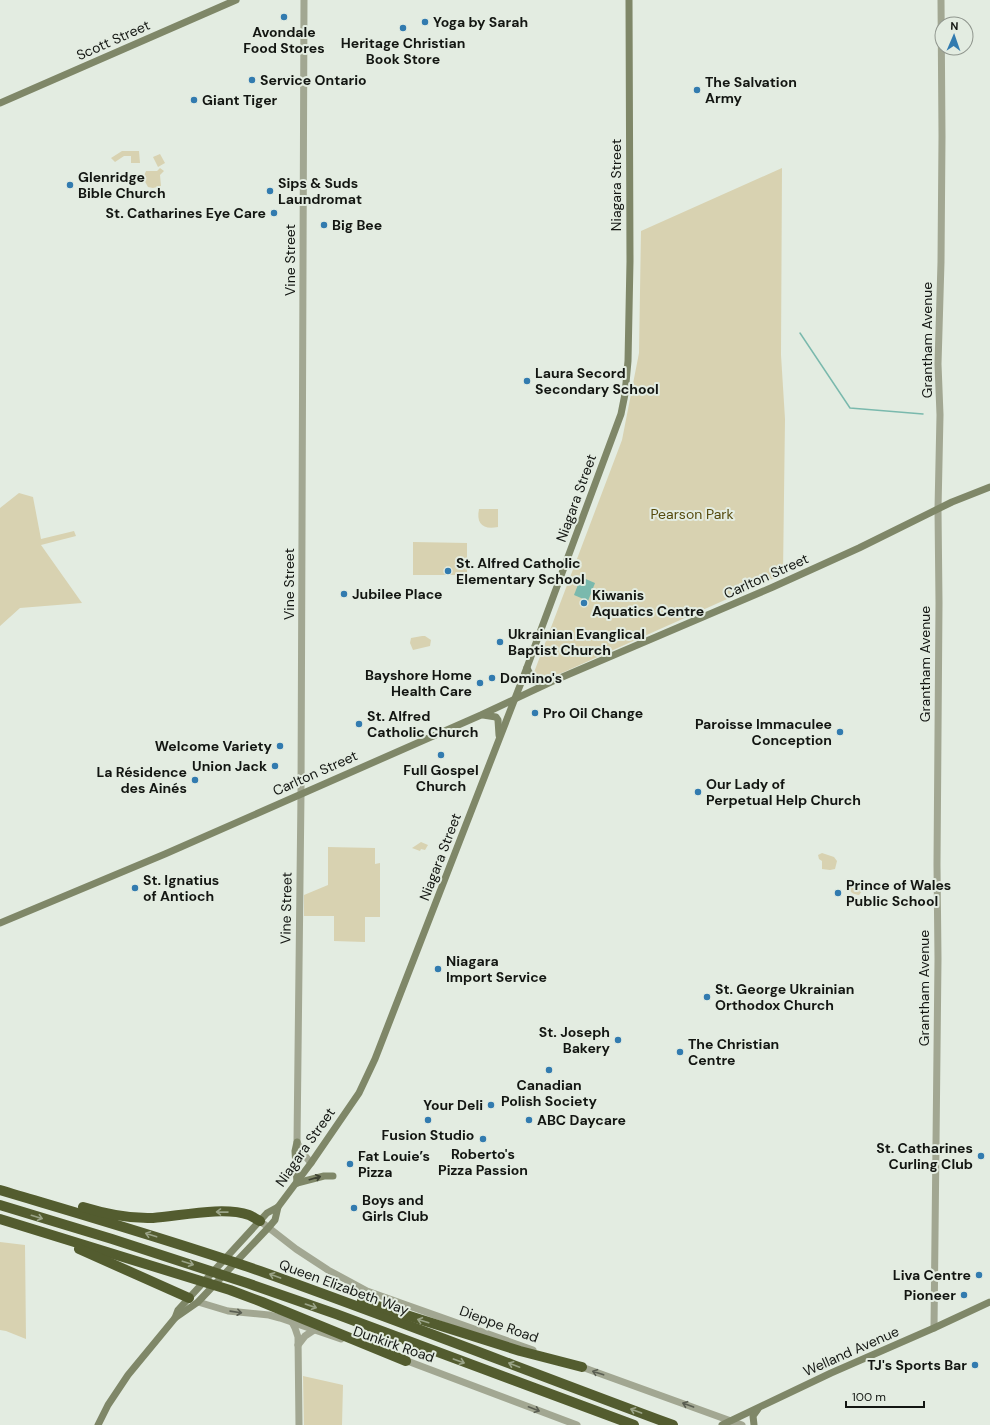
<svg xmlns="http://www.w3.org/2000/svg" width="990" height="1425" viewBox="0 0 990 1425" font-family="'DM Sans',sans-serif">
  <style>
    .green { fill: #d8d2b1 }
    .water { fill: #7ab9ad }
    .lines { fill: none; stroke-linecap: round; stroke-linejoin: round }
    .stream { stroke: #7ab9ad; stroke-width: 1.5 }
    .tertiary { stroke: #a2a792; stroke-width: 7 }
    .secondary { stroke: #7f8768; stroke-width: 7 }
    .motorway { stroke: #535c2f; stroke-width: 10 }
    .oneway { stroke: #3e4334 }
    .oneway2 { stroke: #9ba488 }
    .oneway3 { stroke: #5a5e52 }
    .poi-dot { fill: #327baf; stroke: #e3ece1; stroke-width: 1.5 }
    .labels { text-anchor: middle; stroke-width: 4; stroke-linejoin: round; paint-order: stroke }
    .poi-label { font-size: 14px; font-weight: bold; fill: #131612; stroke: #e3ece1; text-anchor: start }
    .street-label { font-size: 14px; fill: #131612; stroke: #e3ece1 }
    .park-label { font-size: 14px; fill: #554a0c; stroke: #e3ece1 }
  </style>
  <rect width="100%" height="100%" fill="#e3ece1"/>
  <g class="green">
    <polygon points="122,151 139,151 140,163 131,163 131,156 124,156 115,162 111,158"/>
    <polygon points="160,154 165,163 158,167 153,157"/>
    <polygon points="160,168 164,171 160,175 161,186 153,188 148,187 143,178 146,171 157,171"/>
    <polygon points="782,168 781,355 785,419 783,574 564,672 539,681 533,675 622,440 639,353 641,231"/>
    <polygon points="19,493 33,497 41,539 74,531 76,536 41,545 82,603 20,608 0,626 0,508"/>
    <path d="M 479,509 L 498,509 L 498,527 C 483,530 476,524 479,509 Z"/>
    <polygon points="413,542 467,543 467,575 413,575"/>
    <polygon points="422,636 425,636 431,640 430,646 413,650 410,643 411,638"/>
    <polygon points="421,842 428,845 425,850 421,849 420,851 412,848"/>
    <polygon points="328,847 375,848 375,864 380,863 380,917 365,917 365,942 334,941 334,916 304,916 304,895 328,885"/>
    <polygon points="822,853 834,857 837,861 835,869 830,870 822,869 822,861 819,859 818,855"/>
    <path d="M 851,885 L 860,887 L 863,890 L 859,895 C 854,894 852,894 849,889 Z"/>
    <polygon points="0,1242 25,1245 26,1339 6,1331 0,1330"/>
    <polygon points="303,1376 343,1385 342,1425 304,1425"/>
  </g>
  <polygon class="water" points="581,577 595,583 588,601 574,595"/>
  <g class="lines">
    <polyline class="stream" points="800,333 850,408 923,414"/>
    <g class="tertiary">
      <polyline points="304,0 301,794 297,1142 301,1151 311,1163"/>
      <polyline points="260,1221 296,1249 328,1270 367,1291 533,1350"/>
      <polyline points="198,1302 228,1311 269,1315 280,1318 341,1339"/>
      <polyline points="292,1322 295,1328 298,1337 299,1425"/>
      <polyline points="934,1328 938,959 937,865 939,603 938,509 940,415 938,364 941,262 942,136 941,0"/>
      <polyline points="298,1345 305,1336 314,1330"/>
      <polyline points="402,1359 577,1425"/>
      <polyline points="579,1366 742,1425"/>
    </g>
    <g class="secondary">
      <polyline points="0,103 236,0"/>
      <polyline points="527,668 531,676 538,682 551,681"/>
      <polyline points="483,715 496,717 498,720 499,735"/>
      <polyline points="0,923 165,854 481,715 553,681 773,587 859,548 952,502 990,487"/>
      <polyline points="297,1142 295,1151 297,1183"/>
      <polyline points="297,1183 324,1176 333,1176"/>
      <polyline points="175,1318 198,1302 269,1227 275,1220 278,1207"/>
      <polyline points="98,1425 108,1405 128,1375 175,1318 178,1310 267,1213 278,1207 311,1163 359,1093 375,1059 526,670 621,414 625,394 628,361 630,261 629,0"/>
      <polyline points="722,1425 831,1373 934,1328 990,1302"/>
      <polyline points="754,1425 753,1416 758,1409"/>
    </g>
    <g class="motorway">
      <path d="M 0,1190 C 87,1216 174,1241 260,1271 C 398,1320 535,1374 673,1425"/>
      <polyline points="0,1205 112,1239 247,1283 336,1314 634,1425"/>
      <path d="M 83,1207 C 106,1214 129,1219 153,1218 C 180,1216 223,1206 249,1215 C 252,1216 256,1219 260,1221"/>
      <polyline points="0,1219 230,1290 262,1302 406,1361"/>
      <polyline points="79,1249 189,1298"/>
      <polyline points="362,1301 520,1351 582,1367"/>
    </g>
  </g>
  <defs><path id="oneway-shaft" d="M-6 0H5M1.5-3L5.5 0L1.5 3" fill="none" stroke-width="1.6" stroke-linecap="round" stroke-linejoin="round"/></defs>
  <use class="oneway" href="#oneway-shaft" transform="translate(315 1178) rotate(-16)"/>
  <g class="oneway2">
    <use href="#oneway-shaft" transform="translate(222 1212) rotate(-179)"/>
    <use href="#oneway-shaft" transform="translate(37 1217) rotate(17)"/>
    <use href="#oneway-shaft" transform="translate(151 1235) rotate(-162)"/>
    <use href="#oneway-shaft" transform="translate(188 1263) rotate(18)"/>
    <use href="#oneway-shaft" transform="translate(275 1276) rotate(-160)"/>
    <use href="#oneway-shaft" transform="translate(311 1306) rotate(19)"/>
    <use href="#oneway-shaft" transform="translate(423 1321) rotate(-163)"/>
    <use href="#oneway-shaft" transform="translate(459 1361) rotate(20)"/>
    <use href="#oneway-shaft" transform="translate(514 1365) rotate(-159)"/>
    <use href="#oneway-shaft" transform="translate(636 1411) rotate(-160)"/>
  </g>
  <g class="oneway3">
    <use href="#oneway-shaft" transform="translate(236 1312) rotate(8)"/>
    <use href="#oneway-shaft" transform="translate(598 1373) rotate(-162)"/>
    <use href="#oneway-shaft" transform="translate(688 1405) rotate(-160)"/>
    <use href="#oneway-shaft" transform="translate(534 1409) rotate(21)"/>
  </g>
  <g class="poi-dot">
    <circle cx="284" cy="17" r="4"/>
    <circle cx="425" cy="22" r="4"/>
    <circle cx="403" cy="28" r="4"/>
    <circle cx="252" cy="80" r="4"/>
    <circle cx="697" cy="90" r="4"/>
    <circle cx="194" cy="100" r="4"/>
    <circle cx="70" cy="185" r="4"/>
    <circle cx="270" cy="191" r="4"/>
    <circle cx="274" cy="213" r="4"/>
    <circle cx="324" cy="225" r="4"/>
    <circle cx="527" cy="381" r="4"/>
    <circle cx="448" cy="571" r="4"/>
    <circle cx="344" cy="594" r="4"/>
    <circle cx="584" cy="603" r="4"/>
    <circle cx="500" cy="642" r="4"/>
    <circle cx="492" cy="678" r="4"/>
    <circle cx="480" cy="683" r="4"/>
    <circle cx="535" cy="713" r="4"/>
    <circle cx="359" cy="724" r="4"/>
    <circle cx="840" cy="732" r="4"/>
    <circle cx="280" cy="746" r="4"/>
    <circle cx="441" cy="755" r="4"/>
    <circle cx="275" cy="766" r="4"/>
    <circle cx="195" cy="780" r="4"/>
    <circle cx="698" cy="792" r="4"/>
    <circle cx="135" cy="888" r="4"/>
    <circle cx="838" cy="893" r="4"/>
    <circle cx="438" cy="969" r="4"/>
    <circle cx="707" cy="997" r="4"/>
    <circle cx="618" cy="1040" r="4"/>
    <circle cx="680" cy="1052" r="4"/>
    <circle cx="549" cy="1070" r="4"/>
    <circle cx="491" cy="1105" r="4"/>
    <circle cx="428" cy="1120" r="4"/>
    <circle cx="529" cy="1120" r="4"/>
    <circle cx="483" cy="1139" r="4"/>
    <circle cx="981" cy="1156" r="4"/>
    <circle cx="350" cy="1164" r="4"/>
    <circle cx="354" cy="1208" r="4"/>
    <circle cx="979" cy="1275" r="4"/>
    <circle cx="964" cy="1295" r="4"/>
    <circle cx="975" cy="1365" r="4"/>
  </g>
  <g class="labels">
    <g class="poi-label">
      <text x="433" y="27">Yoga by Sarah</text>
      <text x="284" y="37" text-anchor="middle">Avondale<tspan x="284" dy="16">Food Stores</tspan></text>
      <text x="403" y="48" text-anchor="middle">Heritage Christian<tspan x="403" dy="16">Book Store</tspan></text>
      <text x="260" y="85">Service Ontario</text>
      <text x="705" y="87">The Salvation<tspan x="705" dy="16">Army</tspan></text>
      <text x="202" y="105">Giant Tiger</text>
      <text x="78" y="182">Glenridge<tspan x="78" dy="16">Bible Church</tspan></text>
      <text x="278" y="188">Sips &amp; Suds<tspan x="278" dy="16">Laundromat</tspan></text>
      <text x="266" y="218" text-anchor="end">St. Catharines Eye Care</text>
      <text x="332" y="230">Big Bee</text>
      <text x="535" y="378">Laura Secord<tspan x="535" dy="16">Secondary School</tspan></text>
      <text x="456" y="568">St. Alfred Catholic<tspan x="456" dy="16">Elementary School</tspan></text>
      <text x="352" y="599">Jubilee Place</text>
      <text x="592" y="600">Kiwanis<tspan x="592" dy="16">Aquatics Centre</tspan></text>
      <text x="508" y="639">Ukrainian Evanglical<tspan x="508" dy="16">Baptist Church</tspan></text>
      <text x="472" y="680" text-anchor="end">Bayshore Home<tspan x="472" dy="16">Health Care</tspan></text>
      <text x="500" y="683">Domino's</text>
      <text x="543" y="718">Pro Oil Change</text>
      <text x="367" y="721">St. Alfred<tspan x="367" dy="16">Catholic Church</tspan></text>
      <text x="832" y="729" text-anchor="end">Paroisse Immaculee<tspan x="832" dy="16">Conception</tspan></text>
      <text x="272" y="751" text-anchor="end">Welcome Variety</text>
      <text x="267" y="771" text-anchor="end">Union Jack</text>
      <text x="441" y="775" text-anchor="middle">Full Gospel<tspan x="441" dy="16">Church</tspan></text>
      <text x="187" y="777" text-anchor="end">La Résidence<tspan x="187" dy="16">des Ainés</tspan></text>
      <text x="706" y="789">Our Lady of<tspan x="706" dy="16">Perpetual Help Church</tspan></text>
      <text x="143" y="885">St. Ignatius<tspan x="143" dy="16">of Antioch</tspan></text>
      <text x="846" y="890">Prince of Wales<tspan x="846" dy="16">Public School</tspan></text>
      <text x="446" y="966">Niagara<tspan x="446" dy="16">Import Service</tspan></text>
      <text x="715" y="994">St. George Ukrainian<tspan x="715" dy="16">Orthodox Church</tspan></text>
      <text x="610" y="1037" text-anchor="end">St. Joseph<tspan x="610" dy="16">Bakery</tspan></text>
      <text x="688" y="1049">The Christian<tspan x="688" dy="16">Centre</tspan></text>
      <text x="549" y="1090" text-anchor="middle">Canadian<tspan x="549" dy="16">Polish Society</tspan></text>
      <text x="483" y="1110" text-anchor="end">Your Deli</text>
      <text x="537" y="1125">ABC Daycare</text>
      <text x="428" y="1140" text-anchor="middle">Fusion Studio</text>
      <text x="973" y="1153" text-anchor="end">St. Catharines<tspan x="973" dy="16">Curling Club</tspan></text>
      <text x="483" y="1159" text-anchor="middle">Roberto's<tspan x="483" dy="16">Pizza Passion</tspan></text>
      <text x="358" y="1161">Fat Louie’s<tspan x="358" dy="16">Pizza</tspan></text>
      <text x="362" y="1205">Boys and<tspan x="362" dy="16">Girls Club</tspan></text>
      <text x="971" y="1280" text-anchor="end">Liva Centre</text>
      <text x="956" y="1300" text-anchor="end">Pioneer</text>
      <text x="967" y="1370" text-anchor="end">TJ's Sports Bar</text>
    </g>
    <g class="street-label">
      <text transform="translate(113 40) rotate(-24)" y="5">Scott Street</text>
      <text transform="translate(616 185) rotate(-90)" y="5">Niagara Street</text>
      <text transform="translate(290 260) rotate(-90)" y="5">Vine Street</text>
      <text transform="translate(927 340) rotate(-90)" y="5">Grantham Avenue</text>
      <text transform="translate(576 498) rotate(-70)" y="5">Niagara Street</text>
      <text transform="translate(766 576) rotate(-24)" y="5">Carlton Street</text>
      <text transform="translate(289 584) rotate(-90)" y="5">Vine Street</text>
      <text transform="translate(925 664) rotate(-90)" y="5">Grantham Avenue</text>
      <text transform="translate(315 773) rotate(-24)" y="5">Carlton Street</text>
      <text transform="translate(440 857) rotate(-69)" y="5">Niagara Street</text>
      <text transform="translate(286 908) rotate(-89)" y="5">Vine Street</text>
      <text transform="translate(924 988) rotate(-90)" y="5">Grantham Avenue</text>
      <text transform="translate(305 1147) rotate(-55)" y="5">Niagara Street</text>
      <text transform="translate(344 1287) rotate(20)" y="5">Queen Elizabeth Way</text>
      <text transform="translate(499 1324) rotate(20)" y="5">Dieppe Road</text>
      <text transform="translate(394 1344) rotate(19)" y="5">Dunkirk Road</text>
      <text transform="translate(851 1351) rotate(-24)" y="5">Welland Avenue</text>
    </g>
    <g class="park-label">
      <text x="692" y="519">Pearson Park</text>
    </g>
  </g>
  <g transform="translate(954 36) rotate(2)"><circle r="19" fill="#e3ece1" stroke="#90968e"/>
  <path d="M0-3L7 15L0 10L-7 15Z" fill="#327baf"/>
  <text y="-6" font-size="11" font-weight="bold" text-anchor="middle" fill="#131612">N</text>
  </g>
  <path d="M846 1401v6h78v-6" fill="none" stroke="#131612" stroke-width="2"/>
  <text x="852" y="1401" font-size="12" fill="#131612" stroke="#e3ece1" stroke-width="3" paint-order="stroke">100 m</text>
</svg>
